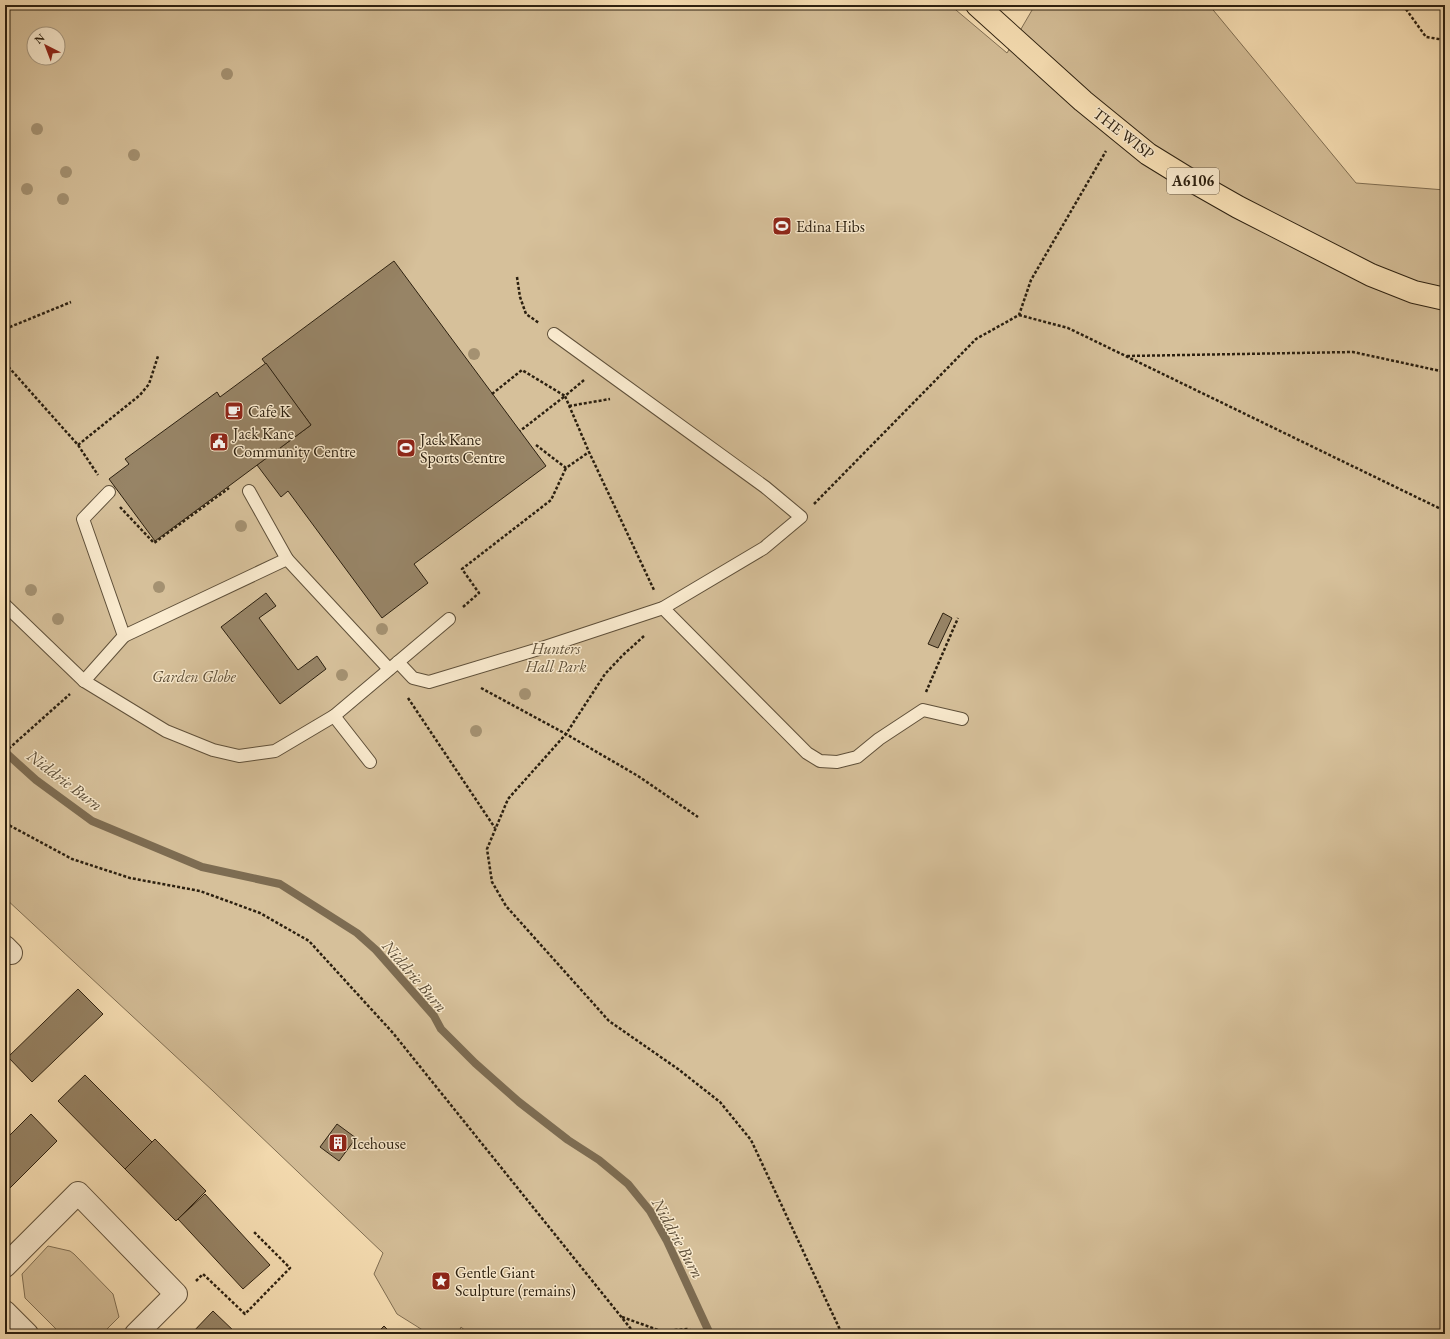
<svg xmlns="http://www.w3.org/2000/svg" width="1450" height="1339" viewBox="0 0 1450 1339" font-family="'EB Garamond',serif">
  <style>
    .green { fill: #d6c09a; stroke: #817055; fill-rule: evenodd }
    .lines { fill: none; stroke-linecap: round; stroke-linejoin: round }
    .stream { stroke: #7d6c52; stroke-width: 8 }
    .building { fill: #978466; stroke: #2c2010 }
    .lane-casing { stroke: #5f503a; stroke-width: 14 }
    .street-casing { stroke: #5f503a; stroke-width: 24 }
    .primary-casing { stroke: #2c2010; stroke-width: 24 }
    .path { stroke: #2c2010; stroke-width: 2.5; stroke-dasharray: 3 2; stroke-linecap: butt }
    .lane { stroke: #fbecd0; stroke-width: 12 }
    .street { stroke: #fbecd0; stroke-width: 22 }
    .primary { stroke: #f9e1b6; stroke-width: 22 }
    .tree { fill: #a49171 }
    .labels { text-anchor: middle; stroke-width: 3; stroke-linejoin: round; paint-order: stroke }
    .shield { fill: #fbecd0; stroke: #6a5d4a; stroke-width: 1 }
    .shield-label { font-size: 15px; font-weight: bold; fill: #2c2010 }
    .street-label { font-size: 16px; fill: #2c2010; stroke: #fbecd0 }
    .poi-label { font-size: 16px; fill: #2c2010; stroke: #fbecd0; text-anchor: start }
    .park-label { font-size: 16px; font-style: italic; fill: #5f5039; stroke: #fbecd0 }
    .water-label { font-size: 17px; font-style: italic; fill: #5b4c36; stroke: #fbecd0 }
  </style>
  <rect width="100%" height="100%" fill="#f9e1b6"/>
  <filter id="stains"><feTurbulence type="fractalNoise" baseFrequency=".005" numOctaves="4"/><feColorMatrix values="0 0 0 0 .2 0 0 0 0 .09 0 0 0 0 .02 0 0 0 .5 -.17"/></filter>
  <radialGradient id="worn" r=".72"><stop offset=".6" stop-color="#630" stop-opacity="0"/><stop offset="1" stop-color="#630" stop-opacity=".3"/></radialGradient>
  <g class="green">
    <path d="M 5,5 L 950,5 L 1007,53 L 1035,5 L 1209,5 L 1356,183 L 1445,190 L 1445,1334 L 469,1334 L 461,1327 L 458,1334 L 429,1334 L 397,1314 L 374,1274 L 383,1253 L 213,1091 L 5,898 ZM 34,34 L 58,34 L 58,58 L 34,58 Z"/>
    <polygon points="48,1246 70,1251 74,1254 113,1294 119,1317 102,1334 61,1334 25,1298 22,1274"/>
  </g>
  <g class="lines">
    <polyline class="stream" points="5,752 36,780 92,821 202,867 280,884 357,933 376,950 434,1016 441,1029 475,1063 519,1102 568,1140 599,1160 628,1184 650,1211 667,1241 710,1334"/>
  </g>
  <g class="building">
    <polygon points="394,261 546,466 414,564 428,583 382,618 288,491 281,497 257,465 311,425 262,359"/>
    <polygon points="266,363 311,425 155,541 109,479 129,464 125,459 217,392 220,397"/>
    <polygon points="266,593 276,606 259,618 298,670 317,656 326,669 280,704 221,627"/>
    <polygon points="943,613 952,618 938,648 928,644"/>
    <polygon points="78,989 103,1014 32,1082 8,1057"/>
    <polygon points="85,1075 152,1142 125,1169 58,1101"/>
    <polygon points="31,1114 57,1141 5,1193 5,1140"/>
    <polygon points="337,1124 356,1138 339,1161 320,1147"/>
    <polygon points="155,1139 206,1191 176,1221 125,1169"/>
    <polygon points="205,1194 270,1265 243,1289 178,1219"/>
    <polygon points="213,1311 237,1334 191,1334"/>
    <polygon points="384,1326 392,1334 376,1334"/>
  </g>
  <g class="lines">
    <g class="lane-casing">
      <g id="lane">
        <polyline points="249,491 287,559"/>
        <polyline points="5,605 84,681 166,731 213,750 239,756 275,751 334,716 449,619"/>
        <polyline points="663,608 807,753 820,761 837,762 857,757 879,739 923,710 962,719"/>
        <polyline points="124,636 287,559 389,669"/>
        <polyline points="398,662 413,678 429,682 542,648 663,608 764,548 801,517 765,487 554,334"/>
        <polyline points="84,681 124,636 83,519 109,492"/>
        <polyline points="334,716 370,762"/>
      </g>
    </g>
    <g class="street-casing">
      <g id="street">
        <polyline points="5,947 11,953"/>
        <polyline points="5,1266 78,1193 176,1294 136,1334"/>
        <polyline points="5,1312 27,1334"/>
      </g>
    </g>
    <g class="primary-casing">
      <polyline id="primary" points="977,5 1083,101 1148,154 1187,178 1238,207 1371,275 1414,292 1445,299"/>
    </g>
    <g class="path">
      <polyline points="1403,5 1426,37 1445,40"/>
      <polyline points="517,277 520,297 526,314 539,323"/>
      <polyline points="1019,315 1068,328 1445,511"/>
      <polyline points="5,329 71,302"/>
      <polyline points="1127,356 1353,352 1445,372"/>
      <polyline points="5,363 78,445 98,475"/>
      <polyline points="584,380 565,396 589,452 654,590"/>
      <polyline points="492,394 522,370 565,396 520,431"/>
      <polyline points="569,406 610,399"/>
      <polyline points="78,445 140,395 149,384 158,356"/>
      <polyline points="536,445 566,468 589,452"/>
      <polyline points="814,504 976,339 1019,315 1031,280 1106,151"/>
      <polyline points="120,507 154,543 229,488"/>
      <polyline points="463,607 479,593 462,569 551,500 566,468"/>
      <polyline points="644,636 623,655 605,674 566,734 508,799 487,849 492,882 506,906 609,1021 678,1069 720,1102 751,1140 842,1334"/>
      <polyline points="481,688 566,734 638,776 698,817"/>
      <polyline points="926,692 958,618"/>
      <polyline points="408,698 495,828"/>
      <polyline points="5,752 70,694"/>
      <polyline points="5,823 72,859 130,878 200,891 260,913 309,941 393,1033 635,1334"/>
      <polyline points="196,1281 203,1274 245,1314 290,1268 253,1231"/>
      <polyline points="622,1317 661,1331 689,1329 692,1334"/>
    </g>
    <use href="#lane" class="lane"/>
    <use href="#street" class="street"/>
    <use href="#primary" class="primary"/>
  </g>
  <g class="tree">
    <circle cx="227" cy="74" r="6"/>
    <circle cx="37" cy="129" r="6"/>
    <circle cx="134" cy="155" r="6"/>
    <circle cx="66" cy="172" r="6"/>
    <circle cx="27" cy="189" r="6"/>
    <circle cx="63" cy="199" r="6"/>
    <circle cx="474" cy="354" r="6"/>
    <circle cx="241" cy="526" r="6"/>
    <circle cx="159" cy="587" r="6"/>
    <circle cx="31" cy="590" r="6"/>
    <circle cx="58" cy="619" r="6"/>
    <circle cx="382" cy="629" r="6"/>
    <circle cx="342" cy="675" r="6"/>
    <circle cx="525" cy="694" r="6"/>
    <circle cx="476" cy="731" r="6"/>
  </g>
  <defs>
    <g id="stadium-square" transform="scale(1)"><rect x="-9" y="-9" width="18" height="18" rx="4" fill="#8f2418" stroke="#fbecd0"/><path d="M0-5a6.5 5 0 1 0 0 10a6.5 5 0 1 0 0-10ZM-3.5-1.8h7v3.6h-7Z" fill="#fff"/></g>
    <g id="cafe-square" transform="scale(1)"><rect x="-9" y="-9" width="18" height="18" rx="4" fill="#8f2418" stroke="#fbecd0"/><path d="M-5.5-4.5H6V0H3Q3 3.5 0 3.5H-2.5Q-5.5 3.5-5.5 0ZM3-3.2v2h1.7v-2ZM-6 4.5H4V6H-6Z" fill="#fff"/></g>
    <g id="civic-square" transform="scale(1)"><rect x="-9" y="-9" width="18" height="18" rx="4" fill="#8f2418" stroke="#fbecd0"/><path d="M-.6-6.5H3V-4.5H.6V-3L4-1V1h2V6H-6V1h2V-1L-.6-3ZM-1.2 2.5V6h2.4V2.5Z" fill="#fff"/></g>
    <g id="building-square" transform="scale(1)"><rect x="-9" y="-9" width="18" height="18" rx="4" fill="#8f2418" stroke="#fbecd0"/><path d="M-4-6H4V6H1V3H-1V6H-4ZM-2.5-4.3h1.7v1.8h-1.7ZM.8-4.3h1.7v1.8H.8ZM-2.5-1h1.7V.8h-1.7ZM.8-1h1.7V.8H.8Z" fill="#fff"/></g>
    <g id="sight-square" transform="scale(1)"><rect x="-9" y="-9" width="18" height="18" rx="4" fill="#8f2418" stroke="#fbecd0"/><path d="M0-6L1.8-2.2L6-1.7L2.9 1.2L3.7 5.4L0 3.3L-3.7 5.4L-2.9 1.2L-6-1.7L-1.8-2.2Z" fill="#fff"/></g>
  </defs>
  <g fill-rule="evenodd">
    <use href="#stadium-square" x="782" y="226"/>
    <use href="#cafe-square" x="234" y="411"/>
    <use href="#civic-square" x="219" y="442"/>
    <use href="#stadium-square" x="406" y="448"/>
    <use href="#building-square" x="338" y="1143"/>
    <use href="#sight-square" x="441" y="1281"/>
  </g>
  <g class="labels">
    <rect class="shield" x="1167" y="168" width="52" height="26" rx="3"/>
    <g class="shield-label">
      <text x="1193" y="186">A6106</text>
    </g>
    <g class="street-label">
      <text transform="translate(1124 133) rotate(38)" y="6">THE WISP</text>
    </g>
    <g class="poi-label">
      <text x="796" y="232">Edina Hibs</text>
      <text x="248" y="417">Cafe K</text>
      <text x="233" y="439">Jack Kane<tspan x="233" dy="18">Community Centre</tspan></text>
      <text x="420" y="445">Jack Kane<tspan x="420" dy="18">Sports Centre</tspan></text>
      <text x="352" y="1149">Icehouse</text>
      <text x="455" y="1278">Gentle Giant<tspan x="455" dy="18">Sculpture (remains)</tspan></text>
    </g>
    <g class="park-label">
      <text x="556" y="654">Hunters<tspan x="556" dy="18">Hall Park</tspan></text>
      <text x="194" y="682">Garden Globe</text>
    </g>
    <g class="water-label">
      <text transform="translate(65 780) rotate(37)" y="6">Niddrie Burn</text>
      <text transform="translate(415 976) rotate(49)" y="6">Niddrie Burn</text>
      <text transform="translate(678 1238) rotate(61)" y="6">Niddrie Burn</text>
    </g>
  </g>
  <rect width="1450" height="1339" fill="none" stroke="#f9e1b6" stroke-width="20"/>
  <rect x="6" y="6" width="1438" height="1327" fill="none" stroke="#2c2010" stroke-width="2"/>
  <rect x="10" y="10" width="1430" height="1319" fill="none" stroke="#2c2010"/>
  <g transform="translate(46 46) rotate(318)"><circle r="19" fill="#fbecd0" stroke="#a89a83"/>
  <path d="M0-3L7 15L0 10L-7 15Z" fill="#8f2418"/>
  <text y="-6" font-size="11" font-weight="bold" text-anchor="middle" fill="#2c2010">N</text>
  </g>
  <rect width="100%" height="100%" filter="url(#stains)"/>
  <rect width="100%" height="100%" fill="url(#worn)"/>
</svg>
